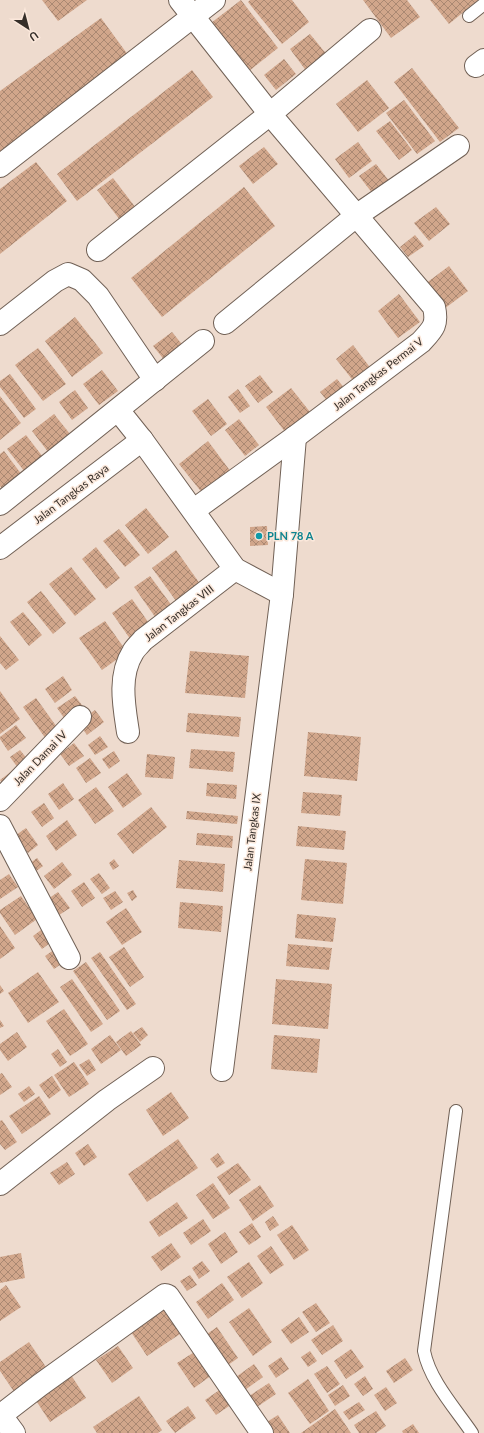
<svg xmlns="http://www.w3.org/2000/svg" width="484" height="1433" viewBox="0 0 484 1433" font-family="Lato,sans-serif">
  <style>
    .building { fill: url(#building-cross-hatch) }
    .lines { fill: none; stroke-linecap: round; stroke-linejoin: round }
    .service-casing { stroke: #716156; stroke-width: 14 }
    .minor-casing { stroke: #716156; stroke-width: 24 }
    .tertiary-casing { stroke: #716156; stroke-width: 24 }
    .service { stroke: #fff; stroke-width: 12 }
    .minor { stroke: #fff; stroke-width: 22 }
    .tertiary { stroke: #fff; stroke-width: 22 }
    .culture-dot { fill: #0f9aa8; stroke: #fbe8db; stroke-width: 1.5 }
    .labels { text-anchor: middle; stroke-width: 3; stroke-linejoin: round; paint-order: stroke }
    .street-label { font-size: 11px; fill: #352e29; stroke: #fbe8db }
    .culture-label { font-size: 11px; font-weight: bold; fill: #0d838f; stroke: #fbe8db; text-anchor: start }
  </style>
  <defs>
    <pattern id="building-cross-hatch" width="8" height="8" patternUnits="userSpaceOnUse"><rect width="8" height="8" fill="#d1a68b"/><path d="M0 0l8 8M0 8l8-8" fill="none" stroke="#aa8872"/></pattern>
  </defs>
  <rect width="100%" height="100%" fill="#eedbce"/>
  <g class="building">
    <polygon points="42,0 87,0 58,21"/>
    <polygon points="241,0 278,48 249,71 211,23"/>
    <polygon points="250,0 292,0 309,22 282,44 248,2"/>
    <polygon points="363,0 407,0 420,17 391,38"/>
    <polygon points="430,0 478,0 449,24"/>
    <polygon points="101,18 131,59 0,154 0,91"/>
    <polygon points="310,34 328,56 307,72 290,49"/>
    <polygon points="284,59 296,74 276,90 264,75"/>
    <polygon points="412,68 459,128 440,142 394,82"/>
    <polygon points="192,70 213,97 77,201 57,174"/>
    <polygon points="367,80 389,108 358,132 336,104"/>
    <polygon points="404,100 435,141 417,154 386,113"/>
    <polygon points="390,121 412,150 399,160 376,131"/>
    <polygon points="358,142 372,161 349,178 335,159"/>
    <polygon points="264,147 278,164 253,184 239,166"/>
    <polygon points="36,162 67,201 0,254 0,189"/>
    <polygon points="376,164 390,182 373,194 359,176"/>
    <polygon points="113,178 136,208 120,220 97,190"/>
    <polygon points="244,187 275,226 162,317 131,278"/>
    <polygon points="436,207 450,224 429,241 414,223"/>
    <polygon points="415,235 424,246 408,257 400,247"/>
    <polygon points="449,266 468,291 440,312 421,287"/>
    <polygon points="399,294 420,322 398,338 378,311"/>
    <polygon points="75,317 103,353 72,377 45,341"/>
    <polygon points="172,332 185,348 166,362 153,346"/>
    <polygon points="353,345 372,370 355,383 336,359"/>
    <polygon points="38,348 66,384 43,401 15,365"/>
    <polygon points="102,370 118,391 99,405 83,384"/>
    <polygon points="10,374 36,409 24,418 0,387 0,381"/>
    <polygon points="260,375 273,392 258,403 245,386"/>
    <polygon points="337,379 350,395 333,408 320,392"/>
    <polygon points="291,388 314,417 289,437 266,407"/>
    <polygon points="238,389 250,406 240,413 228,397"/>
    <polygon points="75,390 88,408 72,420 59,402"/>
    <polygon points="0,396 21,423 0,440"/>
    <polygon points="208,399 227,424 211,436 192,411"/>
    <polygon points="54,414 74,439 52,457 32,431"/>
    <polygon points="239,419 259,445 245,456 225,430"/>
    <polygon points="26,435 46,461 28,476 7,449"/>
    <polygon points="208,441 231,472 203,494 179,464"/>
    <polygon points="4,451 25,479 6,494 0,486 0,454"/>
    <polygon points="146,508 169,537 148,554 125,525"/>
    <polygon points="267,526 268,545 250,546 250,527"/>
    <polygon points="119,529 140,555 125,567 103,541"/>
    <polygon points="96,547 120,578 106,589 82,559"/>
    <polygon points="176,550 203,588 179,605 152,568"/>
    <polygon points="71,567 96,599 75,616 49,584"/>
    <polygon points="150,576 175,610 158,621 134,587"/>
    <polygon points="41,591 66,623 53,634 27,602"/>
    <polygon points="132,599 153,629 133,643 112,613"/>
    <polygon points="23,612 42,635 29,646 10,622"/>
    <polygon points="105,621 127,652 102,670 79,638"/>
    <polygon points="0,636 19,660 6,670 0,663"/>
    <polygon points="190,651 249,656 245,698 185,693"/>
    <polygon points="63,676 72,690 55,703 45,689"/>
    <polygon points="0,691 20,719 0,734"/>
    <polygon points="75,696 85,709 67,722 57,708"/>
    <polygon points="36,698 59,730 46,739 23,707"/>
    <polygon points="95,710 104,722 87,735 78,722"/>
    <polygon points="188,713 241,717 239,737 186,732"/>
    <polygon points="16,725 26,738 8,751 0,739 0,737"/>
    <polygon points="308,732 361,737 357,781 304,776"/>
    <polygon points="100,736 108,747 95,755 88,745"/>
    <polygon points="74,743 84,756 69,766 60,754"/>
    <polygon points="191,749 235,752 233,772 189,768"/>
    <polygon points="20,750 28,760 18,768 10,757"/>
    <polygon points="114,751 120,761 109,769 102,759"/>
    <polygon points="147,754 175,757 173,779 145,777"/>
    <polygon points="90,758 101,773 86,783 76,768"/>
    <polygon points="12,771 19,781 6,789 0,780"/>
    <polygon points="127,773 142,794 123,808 108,787"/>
    <polygon points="63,783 74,799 59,810 48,794"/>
    <polygon points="207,783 237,785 236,799 206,796"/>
    <polygon points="96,787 114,811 95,824 78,800"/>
    <polygon points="303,792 342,795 340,816 301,813"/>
    <polygon points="44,803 54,818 42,827 31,812"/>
    <polygon points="151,807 167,827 133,854 117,834"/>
    <polygon points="187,811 238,816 237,824 186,819"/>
    <polygon points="67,820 77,835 56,851 46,836"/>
    <polygon points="298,826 346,831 344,850 296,846"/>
    <polygon points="26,828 38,845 28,853 16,835"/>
    <polygon points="197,833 233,836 232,848 196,845"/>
    <polygon points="37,858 43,866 35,872 29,864"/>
    <polygon points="114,859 119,866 113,870 109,863"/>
    <polygon points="305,859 347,863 343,904 301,900"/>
    <polygon points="179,860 225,864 223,892 176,888"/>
    <polygon points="62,862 72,875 54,889 44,876"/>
    <polygon points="99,873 110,888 102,894 90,879"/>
    <polygon points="9,874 18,887 0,899 0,880"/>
    <polygon points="84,882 95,898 82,907 71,891"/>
    <polygon points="133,890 137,897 132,901 127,893"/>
    <polygon points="115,891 123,902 111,910 103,898"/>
    <polygon points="58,892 70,908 56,917 45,901"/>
    <polygon points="21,896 37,919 15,935 0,913 0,910"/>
    <polygon points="180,902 223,906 221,932 178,928"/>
    <polygon points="126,908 142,932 122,945 106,922"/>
    <polygon points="297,914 336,918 333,942 295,938"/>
    <polygon points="0,926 15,948 0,959"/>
    <polygon points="45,927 54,940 42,949 33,936"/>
    <polygon points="288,944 332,948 329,970 286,966"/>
    <polygon points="58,947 67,960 54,969 45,956"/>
    <polygon points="124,947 144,977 130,987 109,957"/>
    <polygon points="100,952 136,1004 127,1010 91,958"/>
    <polygon points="86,962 120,1011 107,1020 73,971"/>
    <polygon points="38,972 59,1002 28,1023 8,993"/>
    <polygon points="72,979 103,1024 91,1032 60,987"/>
    <polygon points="276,979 332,984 328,1029 272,1024"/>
    <polygon points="0,985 4,991 0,994"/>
    <polygon points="64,1009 88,1044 70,1056 46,1021"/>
    <polygon points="0,1020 4,1026 0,1028"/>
    <polygon points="142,1027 148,1035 140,1042 133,1033"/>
    <polygon points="131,1031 141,1045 126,1056 116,1042"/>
    <polygon points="17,1032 27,1047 8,1061 0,1050 0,1044"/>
    <polygon points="110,1035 121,1050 101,1064 91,1049"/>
    <polygon points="274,1035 320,1039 317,1073 271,1069"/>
    <polygon points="58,1049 67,1062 60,1067 51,1054"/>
    <polygon points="89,1059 96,1070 87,1076 79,1065"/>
    <polygon points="74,1062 89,1084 69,1097 54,1075"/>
    <polygon points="2,1073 12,1087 0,1095 0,1074"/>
    <polygon points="52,1076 61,1090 49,1099 39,1085"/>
    <polygon points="29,1086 35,1094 24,1102 18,1094"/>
    <polygon points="171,1092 189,1118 163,1136 146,1110"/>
    <polygon points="39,1096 51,1114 22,1134 9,1116"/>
    <polygon points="2,1120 17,1142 5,1150 0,1144 0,1121"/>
    <polygon points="178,1139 198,1168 147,1202 128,1174"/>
    <polygon points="88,1144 97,1157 84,1166 75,1153"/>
    <polygon points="218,1153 225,1163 217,1168 210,1159"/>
    <polygon points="67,1162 75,1174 59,1185 50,1173"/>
    <polygon points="238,1163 251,1180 229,1195 217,1177"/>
    <polygon points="213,1183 230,1208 213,1219 196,1195"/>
    <polygon points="260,1185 274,1206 253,1221 239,1200"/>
    <polygon points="177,1202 188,1218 159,1237 149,1222"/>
    <polygon points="273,1216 279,1225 270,1231 265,1222"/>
    <polygon points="203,1219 211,1231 191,1245 183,1233"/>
    <polygon points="252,1223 261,1237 249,1245 239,1232"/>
    <polygon points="292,1225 309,1250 294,1260 277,1235"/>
    <polygon points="225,1232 238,1252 221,1264 208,1244"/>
    <polygon points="171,1243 181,1257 161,1271 151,1257"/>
    <polygon points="271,1246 284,1265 270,1274 257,1256"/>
    <polygon points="21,1253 25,1278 0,1283 0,1257"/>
    <polygon points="202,1261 210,1271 199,1279 192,1268"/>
    <polygon points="249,1262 263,1283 242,1298 227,1277"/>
    <polygon points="190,1275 197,1285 187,1291 180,1281"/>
    <polygon points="222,1283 234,1300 208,1319 196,1302"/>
    <polygon points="6,1285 21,1307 0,1321 0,1290"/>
    <polygon points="167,1303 186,1330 147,1356 129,1329"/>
    <polygon points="316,1303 330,1323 316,1332 302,1312"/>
    <polygon points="249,1308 272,1342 253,1356 229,1322"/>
    <polygon points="299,1317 309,1332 291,1344 281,1330"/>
    <polygon points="333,1325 343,1341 322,1355 311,1340"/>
    <polygon points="217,1327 238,1358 221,1370 200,1339"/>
    <polygon points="29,1342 50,1373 17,1396 0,1371 0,1362"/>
    <polygon points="118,1346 133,1368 112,1383 96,1360"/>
    <polygon points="351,1349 364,1367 346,1379 334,1361"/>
    <polygon points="196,1351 212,1375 194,1388 177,1363"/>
    <polygon points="310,1351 317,1361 308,1367 301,1357"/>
    <polygon points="281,1357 289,1369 276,1378 268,1366"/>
    <polygon points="405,1358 413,1370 394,1383 386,1371"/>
    <polygon points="254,1364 263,1377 245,1390 236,1377"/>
    <polygon points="327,1366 340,1384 327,1393 314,1374"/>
    <polygon points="71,1375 86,1398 50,1422 35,1399"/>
    <polygon points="365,1376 373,1389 363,1396 354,1384"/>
    <polygon points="308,1379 329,1411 310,1424 288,1393"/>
    <polygon points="269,1383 276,1394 251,1411 243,1400"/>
    <polygon points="343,1385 350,1396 335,1406 328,1395"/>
    <polygon points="386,1387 397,1403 385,1411 374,1395"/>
    <polygon points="221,1389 232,1404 216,1415 205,1400"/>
    <polygon points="139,1396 162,1430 158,1433 97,1433 93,1427"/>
    <polygon points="359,1402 365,1410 349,1420 343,1412"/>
    <polygon points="188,1406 196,1418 175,1433 166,1421"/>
    <polygon points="335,1409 351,1433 301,1433"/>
    <polygon points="376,1411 386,1426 376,1433 359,1433 354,1425"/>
    <polygon points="278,1415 290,1433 267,1433 262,1425"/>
    <polygon points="413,1424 419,1433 403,1433 402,1431"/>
  </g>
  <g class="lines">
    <g class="service-casing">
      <g id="service">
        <polyline points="469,16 484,4"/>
        <path d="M 456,1111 L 424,1351 C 430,1381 455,1408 472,1433"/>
      </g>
    </g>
    <g class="minor-casing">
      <g id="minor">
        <path d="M 180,0 L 270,114 L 434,307 C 438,325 433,329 421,342 L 295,437 L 194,510"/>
        <polyline points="476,66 484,60"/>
        <polyline points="0,166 214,0"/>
        <polyline points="98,250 270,114 370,30"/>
        <polyline points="225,323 356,216 458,146"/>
        <polyline points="0,324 55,281 68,274 82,280 98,296 155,380"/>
        <polyline points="118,410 142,440 235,569 282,594"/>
        <polyline points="0,504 203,341"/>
        <polyline points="0,548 142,440"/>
        <path d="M 128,732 C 124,706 118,676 133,652 C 135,648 140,644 143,640 L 235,569"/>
        <polyline points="0,800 80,717"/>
        <polyline points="0,826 69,958"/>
        <polyline points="222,1070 282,594 295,437"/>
        <polyline points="0,1184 107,1100 153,1068"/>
        <polyline points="1,1415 40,1385 165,1295 168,1296 262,1433"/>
      </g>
    </g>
    <g class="tertiary-casing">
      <polyline id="tertiary" points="0,1414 14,1433"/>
    </g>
    <use href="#service" class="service"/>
    <use href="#minor" class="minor"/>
    <use href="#tertiary" class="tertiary"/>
  </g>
  <circle class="culture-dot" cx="259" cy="536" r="4"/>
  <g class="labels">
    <g class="street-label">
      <text transform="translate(378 374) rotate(-38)" y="4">Jalan Tangkas Permai V</text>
      <text transform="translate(71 494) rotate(-37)" y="4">Jalan Tangkas Raya</text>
      <text transform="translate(179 613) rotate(-38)" y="4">Jalan Tangkas VIII</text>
      <text transform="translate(40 758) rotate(-46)" y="4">Jalan Damai IV</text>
      <text transform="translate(252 832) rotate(-83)" y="4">Jalan Tangkas IX</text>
    </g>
    <g class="culture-label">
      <text x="267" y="540">PLN 78 A</text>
    </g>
  </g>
  <g transform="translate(28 28) rotate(144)" stroke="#fbe8db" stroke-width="3" paint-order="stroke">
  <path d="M0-3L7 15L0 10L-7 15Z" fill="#352e29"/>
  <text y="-6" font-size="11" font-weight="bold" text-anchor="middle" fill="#352e29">U</text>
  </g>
</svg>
